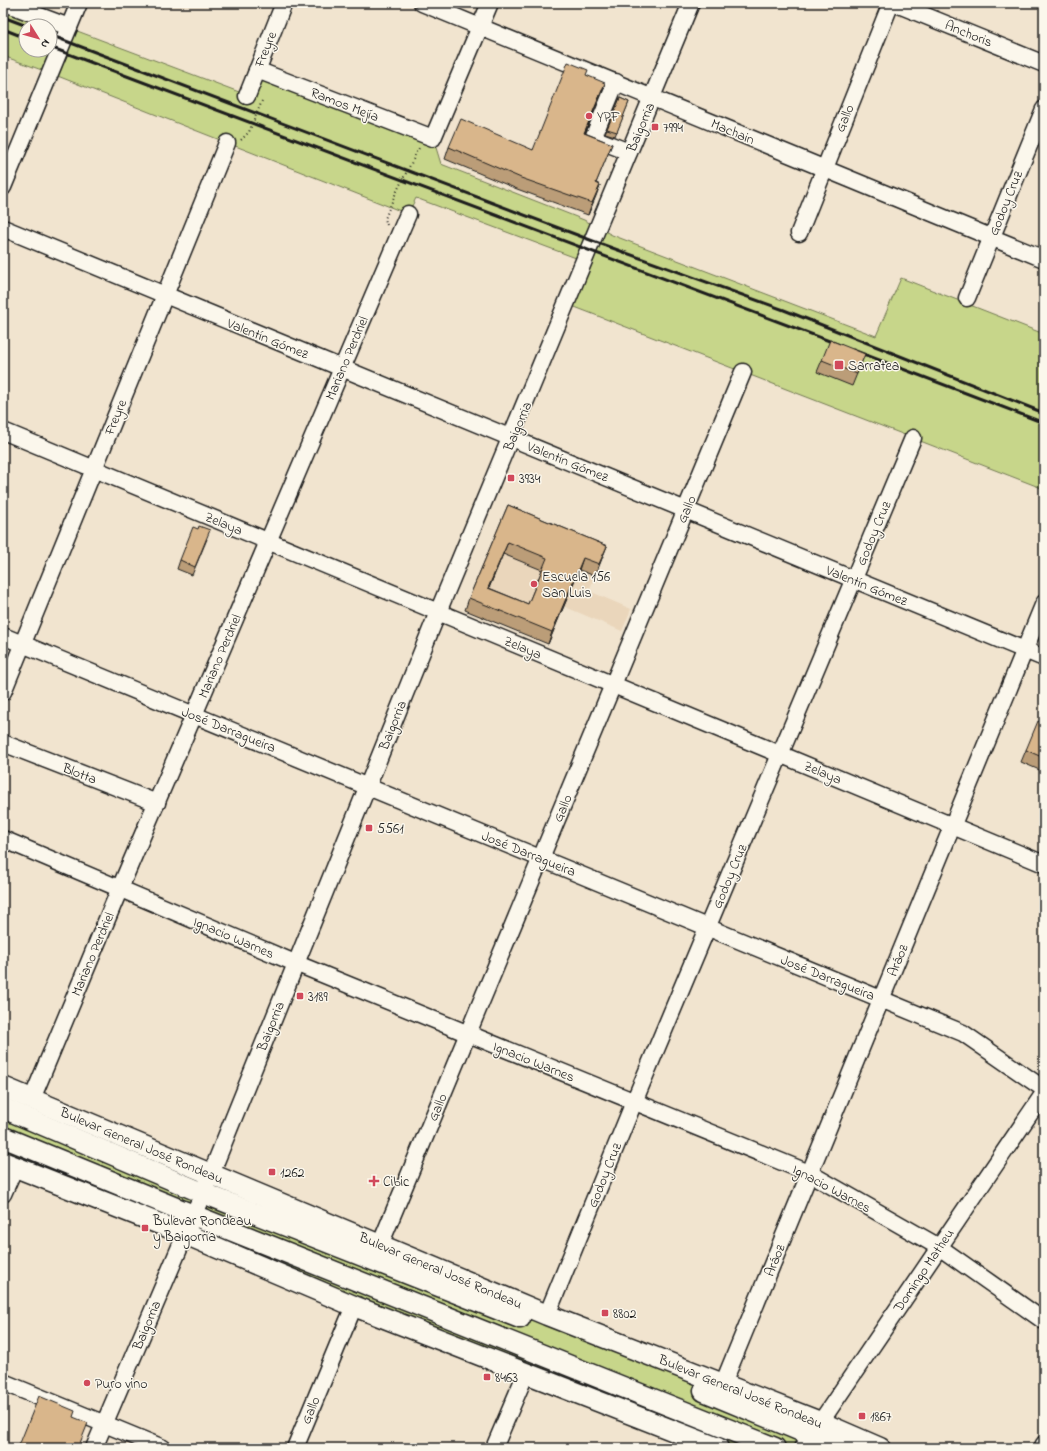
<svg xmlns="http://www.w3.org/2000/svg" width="1047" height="1451" viewBox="0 0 1047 1451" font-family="'Indie Flower',sans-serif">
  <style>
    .built { fill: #ead6bb }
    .green { fill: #c7d68a; stroke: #727953; fill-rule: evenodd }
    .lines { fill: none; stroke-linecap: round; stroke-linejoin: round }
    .minor-casing { stroke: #1c1c1c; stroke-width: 19 }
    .major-casing { stroke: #1c1c1c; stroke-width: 23 }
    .path { stroke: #1c1c1c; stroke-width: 2; stroke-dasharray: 1 3; stroke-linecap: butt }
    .minor { stroke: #fbf7ec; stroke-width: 16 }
    .major { stroke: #fbf7ec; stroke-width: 20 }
    .rail { stroke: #1c1c1c; stroke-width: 3 }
    .wall { fill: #bb9d78; stroke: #1c1c1c; fill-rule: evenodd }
    .shaded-wall { fill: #987f61; stroke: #1c1c1c }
    .building { fill: #d9b68b; stroke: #1c1c1c; fill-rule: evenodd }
    .poi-dot { fill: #d1495b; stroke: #fbf7ec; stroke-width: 1.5 }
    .labels { text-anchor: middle; stroke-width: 3; stroke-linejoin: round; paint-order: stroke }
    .street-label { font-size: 14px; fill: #1c1c1c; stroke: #fbf7ec }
    .poi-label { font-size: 14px; fill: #1c1c1c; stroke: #fbf7ec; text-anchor: start }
  </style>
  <rect width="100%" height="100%" fill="#f1e4cf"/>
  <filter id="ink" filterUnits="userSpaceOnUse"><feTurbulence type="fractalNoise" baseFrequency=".025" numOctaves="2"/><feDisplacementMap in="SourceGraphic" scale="8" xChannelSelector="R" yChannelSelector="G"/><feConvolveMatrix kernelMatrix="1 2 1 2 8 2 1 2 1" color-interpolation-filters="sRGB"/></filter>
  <g filter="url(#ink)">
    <polygon class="built" points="503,517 602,558 589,591 631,609 622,631 563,606 548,644 465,610"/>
    <g class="green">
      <path d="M 3,3 L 247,95 L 257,70 L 433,138 L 441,164 L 584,220 L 612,235 L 876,336 L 901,278 L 1044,334 L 1044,489 L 567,304 L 584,261 L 416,198 L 408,214 L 50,73 L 3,56 ZM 26,26 L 50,26 L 50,50 L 26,50 Z"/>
      <polygon points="3,1087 880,1448 718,1448 3,1162"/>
    </g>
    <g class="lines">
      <g class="minor-casing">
        <g id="minor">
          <polyline points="5,3 69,27"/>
          <polyline points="422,3 1044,259"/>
          <polyline points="894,3 1044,64"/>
          <polyline points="257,70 433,138 490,3"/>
          <polyline points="616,82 593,138 629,152"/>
          <polyline points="247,96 284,3"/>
          <polyline points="3,187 79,3"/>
          <polyline points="3,228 1044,658"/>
          <polyline points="799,233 891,3"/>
          <polyline points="967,298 1044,109"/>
          <polyline points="3,431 1044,864"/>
          <polyline points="3,636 963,1033 1044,1089"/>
          <polyline points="3,692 227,143"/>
          <polyline points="3,743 157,803"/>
          <polyline points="3,839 295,963 809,1173 939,1247 1044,1321"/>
          <polyline points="32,1099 120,888 408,214"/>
          <polyline points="3,1194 15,1167"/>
          <polyline points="380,1245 743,372"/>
          <polyline points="547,1315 634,1102 913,438"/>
          <polyline points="3,1382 163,1448"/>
          <polyline points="723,1384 1044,603"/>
          <polyline points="94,1448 211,1174 438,612 691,3"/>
          <polyline points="295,1448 354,1306"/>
          <polyline points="494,1448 526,1373"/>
          <polyline points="803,1448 1044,1093"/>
          <polyline points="1042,1448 1044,1444"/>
        </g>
      </g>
      <g class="major-casing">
        <g id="major">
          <polyline points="3,1087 547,1315 820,1422 880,1448"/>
          <polyline points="3,1108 203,1193 520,1318"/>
          <polyline points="3,1137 193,1215 775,1448"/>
          <polyline points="3,1162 185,1234 354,1306 718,1448"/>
          <polyline points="704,1391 842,1448"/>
        </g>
      </g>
      <g class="path">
        <polyline points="241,140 249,132 262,101"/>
        <path d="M 387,225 L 385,219 C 394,194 407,172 419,148"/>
      </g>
      <use href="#minor" class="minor"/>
      <use href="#major" class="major"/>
      <g class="rail">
        <polyline points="3,17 27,26"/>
        <polyline points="3,29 26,38"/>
        <polyline points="50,35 593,241 784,310 1044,413"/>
        <polyline points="50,47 840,345"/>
        <polyline points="853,350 1044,423"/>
      </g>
    </g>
    <g class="wall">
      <polygon points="586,75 601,95 585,133 612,144 596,183 600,185 588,215 517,189 445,159 449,147 533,150"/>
      <polygon points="620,98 629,102 615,136 605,133"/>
      <polygon points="865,354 852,386 817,372 822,360"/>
      <path d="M 508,505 L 607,546 L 595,576 L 579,570 L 548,644 L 465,610 L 469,598 ZM 503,554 L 542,570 L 528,604 L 489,588 Z"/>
      <polygon points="207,539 192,575 177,569 180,560"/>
      <polygon points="1044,724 1044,772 1021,762 1026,750"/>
    </g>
    <g class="shaded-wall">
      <polygon points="605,83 601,95 580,144 584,133"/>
      <polygon points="600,185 596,196 588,215 592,203"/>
      <polygon points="508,542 503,554 484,600 488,588"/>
      <polygon points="607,546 602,558 595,576 599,564"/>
      <polygon points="583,558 579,570 548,644 552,632"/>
    </g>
    <g class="building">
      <polygon points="568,62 588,70 586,75 605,83 584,133 612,144 596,183 600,185 592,203 521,178 449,147 461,119 533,150"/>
      <polygon points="620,98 629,102 617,132 607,129"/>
      <polygon points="830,340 865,354 857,374 822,360"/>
      <path d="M 508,505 L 607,546 L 599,564 L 583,558 L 552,632 L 469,598 ZM 508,542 L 547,558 L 528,604 L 488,588 Z"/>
      <polygon points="199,526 210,530 195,567 180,560 193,527 198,529"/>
      <polygon points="1038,721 1044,724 1044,758 1026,750"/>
      <polygon points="39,1396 75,1411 73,1417 88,1423 78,1448 18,1448"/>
    </g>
  </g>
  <g class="poi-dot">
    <circle cx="589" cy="116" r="4"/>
    <rect x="651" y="123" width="8" height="8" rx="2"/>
    <rect x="834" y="360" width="10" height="10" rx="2"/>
    <rect x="507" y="474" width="8" height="8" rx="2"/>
    <circle cx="534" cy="584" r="4"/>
    <rect x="365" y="824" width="8" height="8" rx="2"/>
    <rect x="296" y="992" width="8" height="8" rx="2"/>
    <rect x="268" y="1168" width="8" height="8" rx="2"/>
    <path d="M372 1175h4v4h4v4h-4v4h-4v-4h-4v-4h4z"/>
    <rect x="141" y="1224" width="8" height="8" rx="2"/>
    <rect x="601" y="1309" width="8" height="8" rx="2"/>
    <rect x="483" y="1373" width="8" height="8" rx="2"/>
    <circle cx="87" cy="1383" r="4"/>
    <rect x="858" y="1412" width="8" height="8" rx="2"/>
  </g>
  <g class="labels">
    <g class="street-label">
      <text transform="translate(969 33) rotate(22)" y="5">Anchoris</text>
      <text transform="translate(265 49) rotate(-68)" y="5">Freyre</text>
      <text transform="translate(345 104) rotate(21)" y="5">Ramos Mejía</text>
      <text transform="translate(844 118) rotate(-68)" y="5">Gallo</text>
      <text transform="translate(640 127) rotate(-67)" y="5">Baigorria</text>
      <text transform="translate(733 131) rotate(23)" y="5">Machain</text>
      <text transform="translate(1005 203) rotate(-68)" y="5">Godoy Cruz</text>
      <text transform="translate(268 338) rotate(22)" y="5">Valentín Gómez</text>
      <text transform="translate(346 358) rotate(-67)" y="5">Mariano Perdriel</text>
      <text transform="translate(115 417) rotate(-68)" y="5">Freyre</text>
      <text transform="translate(517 426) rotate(-67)" y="5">Baigorria</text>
      <text transform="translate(568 461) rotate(22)" y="5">Valentín Gómez</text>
      <text transform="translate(686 509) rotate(-67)" y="5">Gallo</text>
      <text transform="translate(224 523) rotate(23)" y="5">Zelaya</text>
      <text transform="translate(873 533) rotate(-67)" y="5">Godoy Cruz</text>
      <text transform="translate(867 585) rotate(22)" y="5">Valentín Gómez</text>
      <text transform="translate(523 647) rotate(23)" y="5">Zelaya</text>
      <text transform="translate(219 656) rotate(-67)" y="5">Mariano Perdriel</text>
      <text transform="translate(392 725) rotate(-68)" y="5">Baigorria</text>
      <text transform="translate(229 729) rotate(22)" y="5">José Darragueira</text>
      <text transform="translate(823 772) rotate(23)" y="5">Zelaya</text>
      <text transform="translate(80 773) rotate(21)" y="5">Blotta</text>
      <text transform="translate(562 808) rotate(-67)" y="5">Gallo</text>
      <text transform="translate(529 853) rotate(22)" y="5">José Darragueira</text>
      <text transform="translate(729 876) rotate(-67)" y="5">Godoy Cruz</text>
      <text transform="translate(234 937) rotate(23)" y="5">Ignacio Warnes</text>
      <text transform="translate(92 954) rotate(-67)" y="5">Mariano Perdriel</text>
      <text transform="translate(897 960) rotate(-68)" y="5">Aráoz</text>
      <text transform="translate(828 977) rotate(22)" y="5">José Darragueira</text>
      <text transform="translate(270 1026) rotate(-68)" y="5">Baigorria</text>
      <text transform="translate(534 1061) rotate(22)" y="5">Ignacio Warnes</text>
      <text transform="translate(437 1107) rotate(-67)" y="5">Gallo</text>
      <text transform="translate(142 1145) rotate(23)" y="5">Bulevar General José Rondeau</text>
      <text transform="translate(604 1175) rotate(-68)" y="5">Godoy Cruz</text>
      <text transform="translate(832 1188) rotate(28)" y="5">Ignacio Warnes</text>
      <text transform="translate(774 1260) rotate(-68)" y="5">Aráoz</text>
      <text transform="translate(441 1270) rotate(23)" y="5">Bulevar General José Rondeau</text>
      <text transform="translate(923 1270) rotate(-56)" y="5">Domingo Matheu</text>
      <text transform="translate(146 1325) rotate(-67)" y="5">Baigorria</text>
      <text transform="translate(741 1391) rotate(22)" y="5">Bulevar General José Rondeau</text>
      <text transform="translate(310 1410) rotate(-68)" y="5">Gallo</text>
    </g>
    <g class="poi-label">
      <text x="597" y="121">YPF</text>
      <text x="663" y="132">7994</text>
      <text x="848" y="370">Sarratea</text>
      <text x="519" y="483">3934</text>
      <text x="542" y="581">Escuela 156<tspan x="542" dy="16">San Luis</tspan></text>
      <text x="377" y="833">5561</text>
      <text x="308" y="1001">3189</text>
      <text x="280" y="1177">1262</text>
      <text x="383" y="1186">Cibic</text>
      <text x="153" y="1225">Bulevar Rondeau<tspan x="153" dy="16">y Baigorria</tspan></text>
      <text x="613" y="1318">8802</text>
      <text x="495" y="1382">8463</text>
      <text x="95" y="1388">Puro vino</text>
      <text x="870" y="1421">1867</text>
    </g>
  </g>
  <rect width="1047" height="1451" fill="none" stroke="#fbf7ec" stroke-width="16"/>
  <rect x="8" y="8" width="1031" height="1435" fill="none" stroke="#1c1c1c" stroke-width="1.5" filter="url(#ink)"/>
  <g transform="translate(38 38) rotate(127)"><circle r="19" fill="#fbf7ec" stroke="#a29f99"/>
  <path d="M0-3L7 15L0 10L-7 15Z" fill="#d1495b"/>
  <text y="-6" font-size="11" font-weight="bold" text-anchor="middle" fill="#1c1c1c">N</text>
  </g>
</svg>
